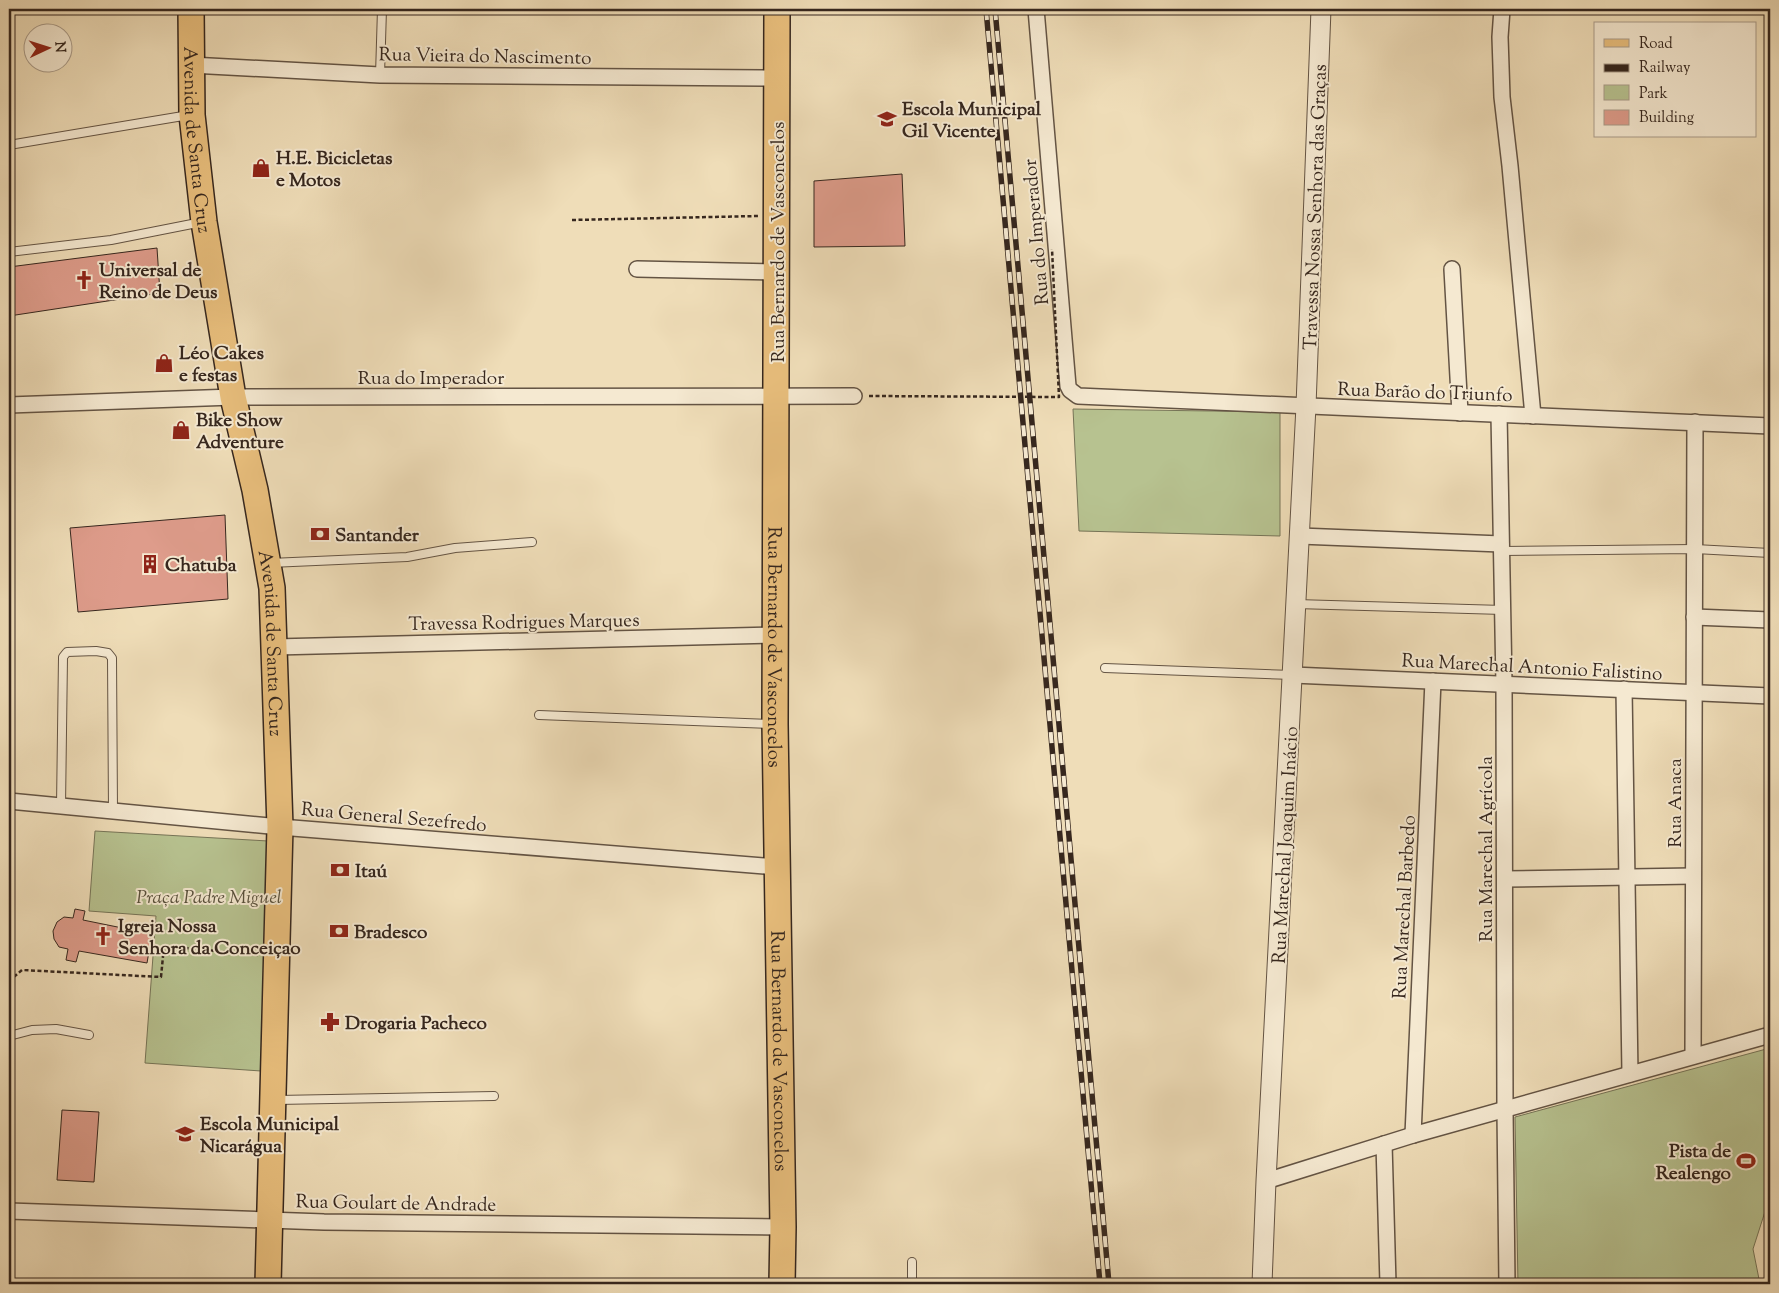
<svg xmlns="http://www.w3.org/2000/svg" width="1779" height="1293" viewBox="0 0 1779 1293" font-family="'Sorts Mill Goudy',serif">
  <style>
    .green { fill: #b7c290; stroke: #767457 }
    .building { fill: #de9c8b; stroke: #36271e }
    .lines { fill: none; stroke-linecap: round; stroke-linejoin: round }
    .service-casing { stroke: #645444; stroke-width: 10 }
    .minor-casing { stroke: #645444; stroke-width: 18 }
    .tertiary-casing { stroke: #645444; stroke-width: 21 }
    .primary-casing { stroke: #36271e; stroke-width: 28 }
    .path { stroke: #36271e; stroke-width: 2.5; stroke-dasharray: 4 2.5; stroke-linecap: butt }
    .service { stroke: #f5e9d1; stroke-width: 8 }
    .minor { stroke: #f5e9d1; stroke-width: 15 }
    .tertiary { stroke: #f5e9d1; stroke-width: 19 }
    .primary { stroke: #e8be7c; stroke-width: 25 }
    .rail-casing { stroke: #36271e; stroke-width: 5.5 }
    .rail { stroke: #f5e9d1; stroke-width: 4; stroke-dasharray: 11; stroke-linecap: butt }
    .path-bridge { stroke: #36271e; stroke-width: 2.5; stroke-dasharray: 4 2.5; stroke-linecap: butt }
    .labels { text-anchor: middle; stroke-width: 4; stroke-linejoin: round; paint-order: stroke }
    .street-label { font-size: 19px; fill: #36271e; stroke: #f5e9d1 }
    .poi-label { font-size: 19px; font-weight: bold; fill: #36271e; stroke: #f5e9d1; text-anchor: start }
    .park-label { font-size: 19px; font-style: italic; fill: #564e3a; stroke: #f5e9d1 }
  </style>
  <rect width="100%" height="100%" fill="#efddb8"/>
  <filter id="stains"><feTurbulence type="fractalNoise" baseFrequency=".004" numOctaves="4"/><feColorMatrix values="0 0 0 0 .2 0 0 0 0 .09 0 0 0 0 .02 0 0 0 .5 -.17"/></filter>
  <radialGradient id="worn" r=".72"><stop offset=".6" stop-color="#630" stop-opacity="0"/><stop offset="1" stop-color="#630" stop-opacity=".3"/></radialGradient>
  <g class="green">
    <polygon points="1073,409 1280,412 1280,536 1079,531"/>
    <polygon points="95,831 268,841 261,1071 145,1063 156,916 89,911"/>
    <polygon points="1770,1048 1770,1196 1753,1249 1760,1284 1518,1284 1515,1117"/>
  </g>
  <g class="building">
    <polygon points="902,174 905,246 814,247 814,181"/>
    <polygon points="157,248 160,293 9,316 9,267"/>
    <polygon points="225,515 228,599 78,612 70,528"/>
    <polygon points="75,909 85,911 83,920 152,934 147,963 79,951 76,962 66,960 68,949 59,947 54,939 53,931 57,922 64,917 73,918"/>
    <polygon points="62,1110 99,1112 94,1182 57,1180"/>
  </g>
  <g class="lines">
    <g class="service-casing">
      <g id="service">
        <polyline points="380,75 382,9"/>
        <polyline points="9,145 189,115"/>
        <polyline points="9,252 111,240 202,222"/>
        <polyline points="1502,551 1695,549 1770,553"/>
        <polyline points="270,563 407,557 455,548 532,542"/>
        <polyline points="1296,604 1503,610"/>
        <polyline points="1105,668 1293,675"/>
        <polyline points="539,715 771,724"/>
        <polyline points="61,806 63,657 67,652 96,651 108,653 112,658 113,811"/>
        <polyline points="9,1036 32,1030 56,1029 89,1035"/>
        <polyline points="277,1100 494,1096"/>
        <polyline points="912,1262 912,1284"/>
      </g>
    </g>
    <g class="minor-casing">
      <g id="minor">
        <polyline points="1036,9 1068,386 1070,390 1078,396 1770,426"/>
        <polyline points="1502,9 1500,37 1502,97 1510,166 1533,416"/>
        <polyline points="191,65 380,75 778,78"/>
        <polyline points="637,269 776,272"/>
        <polyline points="1452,269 1460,413"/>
        <polyline points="9,405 233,397 854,396"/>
        <polyline points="1499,414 1504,684 1505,1110 1507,1284"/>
        <polyline points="1300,536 1501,544"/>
        <polyline points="1694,617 1770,620"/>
        <polyline points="275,647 775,635"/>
        <polyline points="1293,675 1770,696"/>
        <polyline points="1624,689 1630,1074"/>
        <polyline points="9,801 280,827 777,867"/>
        <polyline points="1505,879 1693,876"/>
        <polyline points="1693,1056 1695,422"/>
        <polyline points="1413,1135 1433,681"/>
        <polyline points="1384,1144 1388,1284"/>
        <polyline points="1266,1181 1413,1135 1770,1035"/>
        <polyline points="9,1211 324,1222 783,1227"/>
      </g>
    </g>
    <g class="tertiary-casing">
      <polyline id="tertiary" points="1262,1284 1266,1181 1306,406 1321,9"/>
    </g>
    <g class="primary-casing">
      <g id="primary">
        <path id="s1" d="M 191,9 L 192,115 L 204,222 L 233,397 L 255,490 L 272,588 L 280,827 L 268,1284"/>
        <path id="s2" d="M 777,9 L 775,724 L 783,1227 L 782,1284"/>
      </g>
    </g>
    <g class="path">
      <polyline points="572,220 758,216"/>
      <polyline points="9,981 22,970 161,977 164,946 258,955"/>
    </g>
    <use href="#service" class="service"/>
    <use href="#minor" class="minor"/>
    <use href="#tertiary" class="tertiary"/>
    <use href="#primary" class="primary"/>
    <g class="rail-casing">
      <g id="rail">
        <polyline points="986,9 1100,1284"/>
        <polyline points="995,9 1109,1284"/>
      </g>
    </g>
    <use href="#rail" class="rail"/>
    <polyline class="path-bridge" points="869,396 1059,397 1052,249"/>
  </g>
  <defs>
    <g id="school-bare" transform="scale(1.5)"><path d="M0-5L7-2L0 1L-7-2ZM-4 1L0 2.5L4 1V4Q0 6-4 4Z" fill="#8f2418" stroke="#f5e9d1" stroke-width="2.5" paint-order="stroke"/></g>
    <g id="shop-bare" transform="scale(1.5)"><path d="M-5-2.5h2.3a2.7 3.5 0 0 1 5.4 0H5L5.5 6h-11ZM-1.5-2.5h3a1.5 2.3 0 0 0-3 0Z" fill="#8f2418" stroke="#f5e9d1" stroke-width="2.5" paint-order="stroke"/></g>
    <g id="church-bare" transform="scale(1.5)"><path d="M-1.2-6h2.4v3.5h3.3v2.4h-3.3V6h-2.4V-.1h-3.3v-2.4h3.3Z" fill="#8f2418" stroke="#f5e9d1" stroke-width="2.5" paint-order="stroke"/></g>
    <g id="bank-bare" transform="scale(1.5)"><path d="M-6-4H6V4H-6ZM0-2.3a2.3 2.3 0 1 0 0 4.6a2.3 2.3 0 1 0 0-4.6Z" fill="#8f2418" stroke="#f5e9d1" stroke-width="2.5" paint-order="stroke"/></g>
    <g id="building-bare" transform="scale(1.5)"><path d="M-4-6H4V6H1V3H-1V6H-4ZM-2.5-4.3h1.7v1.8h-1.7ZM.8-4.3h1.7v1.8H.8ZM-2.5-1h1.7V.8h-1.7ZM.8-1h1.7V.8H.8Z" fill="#8f2418" stroke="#f5e9d1" stroke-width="2.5" paint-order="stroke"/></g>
    <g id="pharmacy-bare" transform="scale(1.5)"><path d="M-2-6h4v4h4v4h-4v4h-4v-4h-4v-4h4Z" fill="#8f2418" stroke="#f5e9d1" stroke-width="2.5" paint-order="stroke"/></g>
    <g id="stadium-bare" transform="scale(1.5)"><path d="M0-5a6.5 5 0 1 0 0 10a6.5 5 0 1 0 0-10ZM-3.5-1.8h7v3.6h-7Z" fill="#8f2418" stroke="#f5e9d1" stroke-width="2.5" paint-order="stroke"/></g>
  </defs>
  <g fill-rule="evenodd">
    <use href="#school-bare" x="887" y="119"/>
    <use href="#shop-bare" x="261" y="168"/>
    <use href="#church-bare" x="84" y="280"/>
    <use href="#shop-bare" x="164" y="363"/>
    <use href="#shop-bare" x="181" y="430"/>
    <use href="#bank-bare" x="320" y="534"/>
    <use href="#building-bare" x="150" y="564"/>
    <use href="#bank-bare" x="340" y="870"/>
    <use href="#bank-bare" x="339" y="931"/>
    <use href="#church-bare" x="103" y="936"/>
    <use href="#pharmacy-bare" x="330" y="1022"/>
    <use href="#school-bare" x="185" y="1134"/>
    <use href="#stadium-bare" x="1746" y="1161"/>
  </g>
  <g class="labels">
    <g class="street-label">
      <text transform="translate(485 55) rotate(1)" y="7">Rua Vieira do Nascimento</text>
      <text dy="7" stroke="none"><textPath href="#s1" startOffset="131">Avenida de Santa Cruz</textPath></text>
      <text transform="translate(1314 207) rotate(-88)" y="7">Travessa Nossa Senhora das Graças</text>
      <text transform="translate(1035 232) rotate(-95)" y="7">Rua do Imperador</text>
      <text transform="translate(777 242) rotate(-90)" y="7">Rua Bernardo de Vasconcelos</text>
      <text x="431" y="384">Rua do Imperador</text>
      <text transform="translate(1425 391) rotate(2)" y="7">Rua Barão do Triunfo</text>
      <text transform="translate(524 621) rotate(-1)" y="7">Travessa Rodrigues Marques</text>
      <text dy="7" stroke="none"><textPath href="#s1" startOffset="641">Avenida de Santa Cruz</textPath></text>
      <text dy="7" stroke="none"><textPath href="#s2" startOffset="638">Rua Bernardo de Vasconcelos</textPath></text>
      <text transform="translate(1532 666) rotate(3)" y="7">Rua Marechal Antonio Falistino</text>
      <text transform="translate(1674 803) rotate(-90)" y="7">Rua Anaca</text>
      <text transform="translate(394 816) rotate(5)" y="7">Rua General Sezefredo</text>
      <text transform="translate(1284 845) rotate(-87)" y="7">Rua Marechal Joaquim Inácio</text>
      <text transform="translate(1485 849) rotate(-90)" y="7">Rua Marechal Agrícola</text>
      <text transform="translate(1403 907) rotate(-87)" y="7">Rua Marechal Barbedo</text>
      <text dy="7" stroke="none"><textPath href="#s2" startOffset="1042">Rua Bernardo de Vasconcelos</textPath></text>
      <text transform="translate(396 1202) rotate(1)" y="7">Rua Goulart de Andrade</text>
    </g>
    <g class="poi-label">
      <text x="902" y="115">Escola Municipal<tspan x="902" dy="22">Gil Vicente</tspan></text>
      <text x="276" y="164">H.E. Bicicletas<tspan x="276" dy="22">e Motos</tspan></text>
      <text x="99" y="276">Universal de<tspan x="99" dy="22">Reino de Deus</tspan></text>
      <text x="179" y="359">Léo Cakes<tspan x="179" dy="22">e festas</tspan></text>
      <text x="196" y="426">Bike Show<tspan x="196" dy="22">Adventure</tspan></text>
      <text x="335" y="541">Santander</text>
      <text x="165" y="571">Chatuba</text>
      <text x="355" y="877">Itaú</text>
      <text x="118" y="932">Igreja Nossa<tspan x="118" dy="22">Senhora da Conceiçao</tspan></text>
      <text x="354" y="938">Bradesco</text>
      <text x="345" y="1029">Drogaria Pacheco</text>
      <text x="200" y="1130">Escola Municipal<tspan x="200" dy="22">Nicarágua</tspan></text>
      <text x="1731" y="1157" text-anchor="end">Pista de<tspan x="1731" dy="22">Realengo</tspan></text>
    </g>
    <g class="park-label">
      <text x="209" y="903">Praça Padre Miguel</text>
    </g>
  </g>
  <rect width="1779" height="1293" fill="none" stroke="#efddb8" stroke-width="30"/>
  <rect x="10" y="10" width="1759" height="1273" fill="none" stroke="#36271e" stroke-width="2.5"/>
  <rect x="15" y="15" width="1749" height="1263" fill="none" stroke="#36271e"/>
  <rect x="1594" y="22" width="162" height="115" fill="#f5e9d1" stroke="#a99b89"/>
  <rect x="1604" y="39" width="25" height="8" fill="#e8be7c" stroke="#a99b89"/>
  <text x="1639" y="48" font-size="15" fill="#36271e">Road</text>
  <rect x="1604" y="64" width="25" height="8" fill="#36271e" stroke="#a99b89"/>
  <text x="1639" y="72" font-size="15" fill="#36271e">Railway</text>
  <rect x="1604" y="85" width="25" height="15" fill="#b7c290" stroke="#a99b89"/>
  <text x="1639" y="98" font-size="15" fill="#36271e">Park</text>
  <rect x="1604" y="110" width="25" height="15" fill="#de9c8b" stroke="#a99b89"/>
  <text x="1639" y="122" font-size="15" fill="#36271e">Building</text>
  <g transform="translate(48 48) rotate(86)"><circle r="24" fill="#f5e9d1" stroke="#a99b89"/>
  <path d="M0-4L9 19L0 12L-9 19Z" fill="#8f2418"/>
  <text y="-8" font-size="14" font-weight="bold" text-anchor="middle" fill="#36271e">N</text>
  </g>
  <rect width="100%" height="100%" filter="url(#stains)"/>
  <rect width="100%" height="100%" fill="url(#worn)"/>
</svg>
